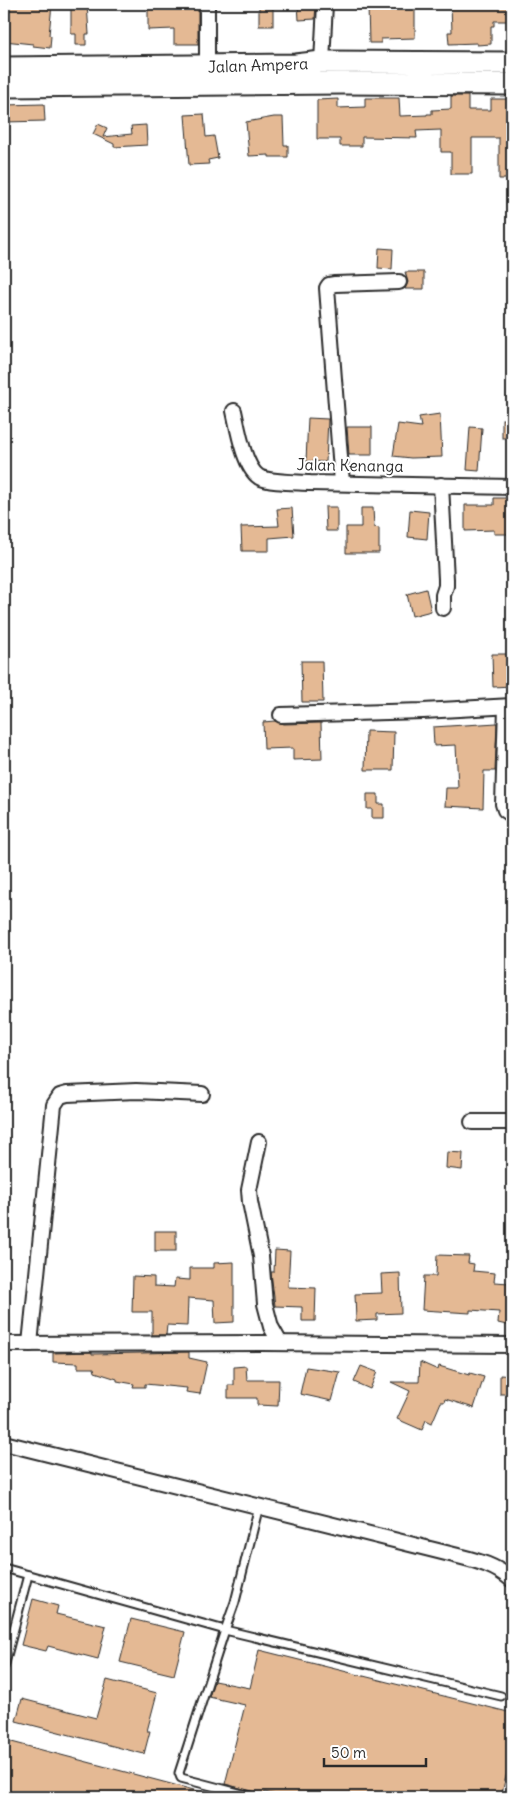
<svg xmlns="http://www.w3.org/2000/svg" width="516" height="1801" viewBox="0 0 516 1801" font-family="Delius,sans-serif">
  <style>
    .building { fill: #e4b994; stroke: #2b2b2b }
    .lines { fill: none; stroke-linecap: round; stroke-linejoin: round }
    .service-casing { stroke: #2b2b2b; stroke-width: 11 }
    .minor-casing { stroke: #2b2b2b; stroke-width: 18 }
    .primary-casing { stroke: #2b2b2b; stroke-width: 25 }
    .service { stroke: #fff; stroke-width: 7 }
    .minor { stroke: #fff; stroke-width: 14 }
    .primary { stroke: #fff; stroke-width: 21 }
    .labels { text-anchor: middle; stroke-width: 4; stroke-linejoin: round; paint-order: stroke }
    .street-label { font-size: 16px; fill: #2b2b2b; stroke: #fff }
  </style>
  <rect width="100%" height="100%" fill="#fff"/>
  <filter id="ink" filterUnits="userSpaceOnUse"><feTurbulence type="fractalNoise" baseFrequency=".02" numOctaves="2"/><feDisplacementMap in="SourceGraphic" scale="10" xChannelSelector="R" yChannelSelector="G"/><feConvolveMatrix kernelMatrix="1 2 1 2 8 2 1 2 1" color-interpolation-filters="sRGB"/></filter>
  <g filter="url(#ink)">
    <g class="building">
      <polygon points="4,4 52,4 49,35 51,36 50,48 33,46 33,44 4,41"/>
      <polygon points="71,4 87,4 89,34 86,34 86,45 76,45 76,34 71,34"/>
      <polygon points="148,4 198,4 198,44 174,44 174,29 148,30"/>
      <rect x="259" y="4" width="14" height="22"/>
      <polygon points="298,4 316,4 315,19 299,20"/>
      <polygon points="451,4 512,4 512,21 494,21 494,26 491,26 491,44 477,45 477,43 449,44 448,32 452,32"/>
      <polygon points="368,6 415,6 415,38 381,39 381,43 369,43"/>
      <polygon points="451,96 468,96 468,110 491,110 491,99 512,99 512,179 499,179 499,138 472,138 472,174 451,174 451,152 441,152 441,130 416,131 417,138 362,137 362,146 340,146 340,139 317,139 317,100 338,99 338,108 365,107 365,98 399,98 400,116 427,115 427,114 432,114 432,110 451,109"/>
      <polygon points="44,104 45,121 5,122 5,105"/>
      <polygon points="204,114 206,137 214,136 218,158 208,160 209,164 189,165 185,115"/>
      <polygon points="274,117 283,117 284,145 288,145 288,157 269,157 269,155 249,156 246,122"/>
      <polygon points="98,124 107,128 103,137 132,134 131,126 146,125 147,145 114,147 114,144 93,134"/>
      <polygon points="379,248 393,249 392,269 378,268"/>
      <polygon points="405,272 424,272 424,289 405,289 408,282"/>
      <polygon points="440,414 442,457 411,458 393,456 398,424 421,427 419,417"/>
      <polygon points="308,418 328,419 326,462 306,461"/>
      <rect x="502" y="419" width="10" height="19"/>
      <polygon points="347,427 372,427 372,455 349,455"/>
      <polygon points="470,427 482,428 479,471 467,470"/>
      <polygon points="494,498 509,498 510,534 494,534 494,530 465,531 465,505 494,505"/>
      <polygon points="325,507 337,507 337,531 326,531"/>
      <polygon points="292,508 294,536 269,538 269,551 242,551 241,527 279,526 277,509"/>
      <polygon points="361,508 373,508 374,527 379,528 379,553 346,553 346,527 361,527"/>
      <polygon points="410,510 429,512 427,539 408,537"/>
      <polygon points="426,589 431,611 412,616 407,594"/>
      <polygon points="492,654 512,654 512,686 493,687"/>
      <polygon points="301,661 322,661 323,702 302,702"/>
      <polygon points="275,721 284,724 321,723 322,759 293,760 293,748 264,749 263,722"/>
      <polygon points="497,723 495,771 484,771 483,808 445,806 446,788 458,788 456,745 434,746 433,727"/>
      <polygon points="366,731 394,732 393,770 365,770"/>
      <polygon points="367,794 378,794 378,804 384,804 384,818 372,818 372,809 367,809"/>
      <polygon points="447,1152 463,1153 462,1170 446,1168"/>
      <rect x="155" y="1231" width="21" height="20"/>
      <polygon points="275,1250 290,1251 288,1287 316,1288 315,1321 302,1321 302,1307 275,1306 271,1272 274,1272"/>
      <polygon points="437,1255 469,1256 468,1263 474,1264 473,1271 495,1273 494,1282 510,1283 510,1291 512,1291 511,1326 498,1323 499,1312 470,1310 470,1313 422,1310 424,1276 436,1276"/>
      <polygon points="234,1262 234,1322 215,1323 214,1300 188,1298 187,1326 167,1325 166,1335 152,1335 152,1312 132,1312 133,1276 154,1277 154,1286 174,1287 175,1279 190,1280 190,1268 214,1268 214,1263"/>
      <polygon points="400,1273 401,1313 377,1314 377,1320 356,1321 355,1294 382,1293 381,1274"/>
      <polygon points="92,1352 92,1354 189,1352 189,1358 207,1362 200,1394 186,1392 187,1388 145,1384 145,1387 133,1387 134,1384 117,1381 117,1379 95,1372 94,1368 78,1368 78,1363 53,1362 53,1353"/>
      <polygon points="420,1362 438,1370 439,1366 469,1375 470,1373 484,1377 474,1408 445,1399 444,1402 441,1402 432,1423 426,1420 422,1430 397,1419 410,1391 391,1382 419,1382"/>
      <polygon points="246,1366 247,1380 279,1380 278,1406 257,1405 257,1398 228,1398 228,1385 234,1385 234,1367"/>
      <polygon points="361,1366 377,1372 370,1389 354,1382"/>
      <polygon points="306,1367 340,1372 332,1401 300,1394"/>
      <polygon points="500,1375 512,1376 512,1394 500,1394"/>
      <polygon points="33,1599 58,1606 56,1614 106,1626 98,1659 48,1646 46,1651 21,1645"/>
      <polygon points="131,1619 185,1632 174,1675 120,1662"/>
      <polygon points="259,1650 512,1713 512,1752 501,1797 284,1797 265,1792 264,1797 259,1797 256,1792 225,1784 245,1705 209,1697 214,1681 250,1688"/>
      <polygon points="107,1680 157,1693 147,1731 150,1731 144,1754 16,1721 22,1699 96,1718"/>
      <polygon points="4,1740 209,1794 208,1797 4,1797"/>
    </g>
    <g class="lines">
      <g class="service-casing">
        <g id="service">
          <polyline points="4,1568 225,1630 235,1602 259,1506"/>
          <polyline points="4,1667 28,1575"/>
          <polyline points="254,1797 181,1778 179,1773 225,1630 501,1696"/>
        </g>
      </g>
      <g class="minor-casing">
        <g id="minor">
          <polyline points="322,62 325,4"/>
          <polyline points="207,66 207,4"/>
          <path d="M 234,411 C 238,429 244,467 259,477 C 270,483 297,482 310,483 L 512,487"/>
          <polyline points="342,483 327,288 329,285 335,284 399,282"/>
          <polyline points="441,485 446,579 446,586 443,595 443,608"/>
          <polyline points="506,707 503,804 505,810 512,815"/>
          <polyline points="281,715 423,711 512,706"/>
          <polyline points="472,1122 512,1122"/>
          <polyline points="259,1142 249,1190 250,1202 261,1256 265,1304 271,1327 280,1343"/>
          <polyline points="4,1344 262,1343 512,1345"/>
          <polyline points="30,1344 54,1105 60,1096 67,1094 136,1091 202,1094"/>
          <path d="M 4,1443 L 458,1556 C 478,1561 497,1566 512,1580"/>
        </g>
      </g>
      <g class="primary-casing">
        <g id="primary">
          <polyline points="4,68 296,65 322,62 512,63"/>
          <polyline points="4,86 343,83 512,84"/>
        </g>
      </g>
      <use href="#service" class="service"/>
      <use href="#minor" class="minor"/>
      <use href="#primary" class="primary"/>
    </g>
  </g>
  <g class="labels">
    <g class="street-label">
      <text transform="translate(258 65) rotate(-2)" y="6">Jalan Ampera</text>
      <text transform="translate(350 465) rotate(1)" y="6">Jalan Kenanga</text>
    </g>
  </g>
  <rect width="516" height="1801" fill="none" stroke="#fff" stroke-width="20"/>
  <rect x="10" y="10" width="496" height="1781" fill="none" stroke="#2b2b2b" stroke-width="2" filter="url(#ink)"/>
  <path d="M324 1758v8h102v-8" fill="none" stroke="#2b2b2b" stroke-width="2.5"/>
  <text x="331" y="1758" font-size="15" fill="#2b2b2b" stroke="#ffffff" stroke-width="4" paint-order="stroke">50 m</text>
</svg>
